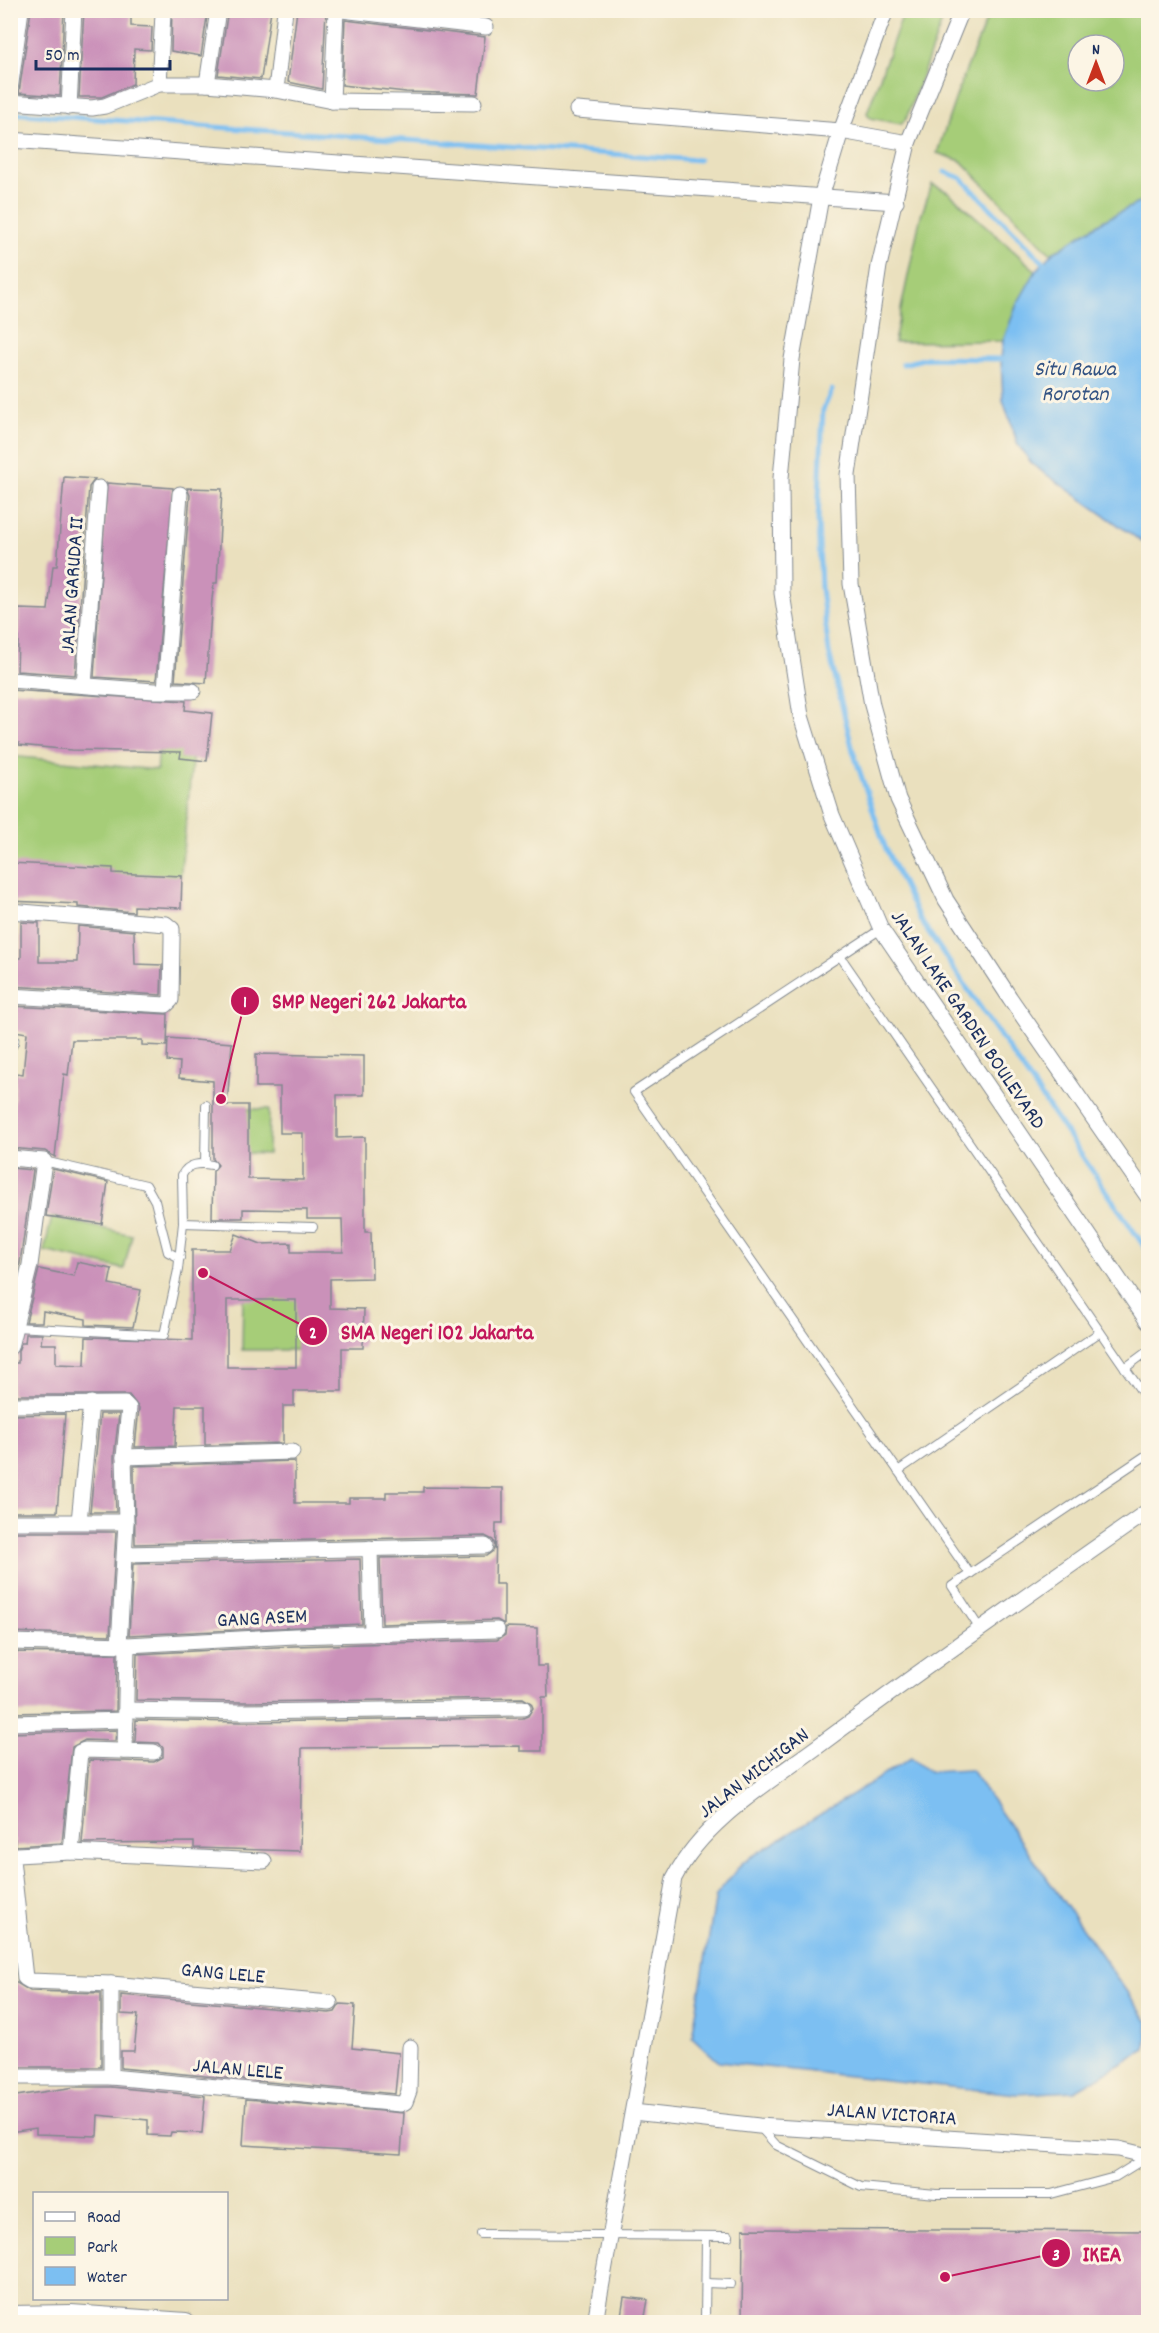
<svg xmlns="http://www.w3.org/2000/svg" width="1159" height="2333" viewBox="0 0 1159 2333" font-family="Dekko,sans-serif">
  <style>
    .green { fill: #a6cd78; stroke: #607e6b; stroke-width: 1.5; fill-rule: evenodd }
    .water { fill: #7cbff2; stroke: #4c77a8; stroke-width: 1.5 }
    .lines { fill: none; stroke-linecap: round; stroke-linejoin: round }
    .stream { stroke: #7cbff2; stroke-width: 5 }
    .building { fill: #ca91b9; fill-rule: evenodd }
    .service-casing { stroke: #82888e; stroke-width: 10 }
    .minor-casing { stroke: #82888e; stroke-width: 17 }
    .tertiary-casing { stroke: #82888e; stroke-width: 20 }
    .service { stroke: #fff; stroke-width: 8 }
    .minor { stroke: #fff; stroke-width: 15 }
    .tertiary { stroke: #fff; stroke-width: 18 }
    .labels { text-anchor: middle; stroke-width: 6; stroke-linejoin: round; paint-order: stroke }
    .street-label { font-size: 21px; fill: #1b2f5e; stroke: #fcf5e5 }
    .water-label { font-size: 22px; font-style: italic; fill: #335383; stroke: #fcf5e5 }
    .leader { fill: none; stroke: #c2185b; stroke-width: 2 }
    .callout-dot { fill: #c2185b; stroke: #fcf5e5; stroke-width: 2 }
    .mark-label { font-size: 18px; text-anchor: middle; font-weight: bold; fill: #fff }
    .callout-label { font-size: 22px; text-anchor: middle; font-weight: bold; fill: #c2185b; stroke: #fcf5e5; stroke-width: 6; stroke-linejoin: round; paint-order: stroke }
  </style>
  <rect width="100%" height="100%" fill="#fcf5e5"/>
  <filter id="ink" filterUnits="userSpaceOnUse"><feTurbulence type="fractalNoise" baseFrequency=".0167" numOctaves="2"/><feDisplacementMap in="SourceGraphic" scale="12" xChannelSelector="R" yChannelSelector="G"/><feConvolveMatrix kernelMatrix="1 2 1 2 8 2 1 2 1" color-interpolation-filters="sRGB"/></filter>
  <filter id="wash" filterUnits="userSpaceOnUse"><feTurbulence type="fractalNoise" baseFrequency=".008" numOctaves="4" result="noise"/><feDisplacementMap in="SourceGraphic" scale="24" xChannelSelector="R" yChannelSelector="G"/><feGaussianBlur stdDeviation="1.35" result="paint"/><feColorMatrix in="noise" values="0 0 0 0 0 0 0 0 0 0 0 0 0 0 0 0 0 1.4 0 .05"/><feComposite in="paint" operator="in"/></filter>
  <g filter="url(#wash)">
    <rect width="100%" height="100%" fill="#eae0be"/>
    <g class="green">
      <polygon points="904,11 946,11 906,119 901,124 870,118 867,113"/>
      <path d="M 990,11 L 1148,11 L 1148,198 L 1103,221 L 1051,254 L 961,161 L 937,153 L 960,85 ZM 1078,45 L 1114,45 L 1114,81 L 1078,81 Z"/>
      <polygon points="932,184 948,192 1036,271 1017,304 1003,341 894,342 920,219"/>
      <polygon points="163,709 197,713 179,890 11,873 10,756 157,770"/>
      <polygon points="244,1109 269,1109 268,1154 244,1153"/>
      <polygon points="52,1217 132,1235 124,1269 44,1251"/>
      <polygon points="243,1294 301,1295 301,1350 242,1350"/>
    </g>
    <g class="water">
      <polygon points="1148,198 1148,546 1033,465 1018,445 1003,400 1001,359 1003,341 1017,304 1036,271 1051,254 1103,221"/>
      <polygon points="911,1758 929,1772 971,1770 1148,2022 1146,2049 1075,2091 1016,2094 719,2062 692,2037 716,1895 743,1862"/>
    </g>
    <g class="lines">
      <g class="stream">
        <polyline points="10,113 699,160"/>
        <polyline points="945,172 961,178 1045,264"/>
        <polyline points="903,364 927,358 1001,359"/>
        <polyline points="832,390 823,410 818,521 821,588 829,652 853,751 885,847 919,918 1148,1252"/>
      </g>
    </g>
    <g id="blocks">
      <g class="building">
        <polygon points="31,10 64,10 60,96 19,93"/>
        <polygon points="84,10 131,10 131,26 152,27 151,50 134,49 133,84 102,97 79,97"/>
        <polygon points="172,10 208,10 201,56 171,51"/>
        <polygon points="228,10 271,10 261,79 218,75"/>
        <polygon points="297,10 326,10 322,89 288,82"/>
        <polygon points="429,10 488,10 488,17"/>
        <polygon points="345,20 485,37 478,94 406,92 342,85"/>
        <polygon points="64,477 95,479 89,487 75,675 17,671 19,609 48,610 53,566 57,566"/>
        <polygon points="107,483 173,488 156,681 94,677"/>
        <polygon points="187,488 222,489 217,583 214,583 212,599 206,683 175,681 190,495"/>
        <polygon points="10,690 186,701 185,710 212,713 207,761 180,758 181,752 72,750 19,745 19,743 10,742"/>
        <polygon points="10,863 113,868 113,873 182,876 181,908 134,906 134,912 78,907 78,904 10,901"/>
        <polygon points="21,922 39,923 39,962 77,962 78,926 134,931 135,964 162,965 161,995 10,986 10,958 21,958"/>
        <polygon points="10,1006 168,1014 167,1046 142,1045 142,1040 72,1040 68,1075 64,1074 55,1157 45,1151 10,1148 16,1073 23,1074 27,1033 10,1030"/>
        <path d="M 168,1038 L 232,1043 L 227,1105 L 248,1105 L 248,1179 L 303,1180 L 303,1133 L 280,1133 L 280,1087 L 256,1087 L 256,1054 L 364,1056 L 364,1095 L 337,1095 L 337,1138 L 365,1137 L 365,1232 L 371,1232 L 372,1278 L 330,1279 L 330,1308 L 364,1309 L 363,1348 L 342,1348 L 342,1391 L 294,1391 L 294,1406 L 283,1406 L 283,1443 L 205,1445 L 205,1406 L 177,1406 L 175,1446 L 135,1447 L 139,1408 L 129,1395 L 11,1395 L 12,1363 L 18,1363 L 18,1351 L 21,1343 L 25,1343 L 26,1334 L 42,1334 L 41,1344 L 56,1344 L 56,1364 L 85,1365 L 86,1337 L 192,1340 L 192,1250 L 230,1250 L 236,1234 L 261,1244 L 291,1243 L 291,1252 L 343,1252 L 342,1219 L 307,1219 L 307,1210 L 243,1209 L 243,1218 L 212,1218 L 213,1171 L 218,1165 L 213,1159 L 213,1081 L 179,1078 L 180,1062 L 167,1061 ZM 227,1300 L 296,1300 L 296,1367 L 227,1367 Z"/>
        <polygon points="10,1168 33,1170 20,1263 10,1304"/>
        <polygon points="53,1169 108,1182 102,1224 46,1216"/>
        <polygon points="77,1262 112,1269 109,1284 141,1290 133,1327 86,1325 86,1319 43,1311 42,1322 26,1322 39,1269 74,1276"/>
        <polygon points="65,1414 57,1512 10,1512 10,1415"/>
        <polygon points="100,1414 119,1414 114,1457 116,1512 90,1512"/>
        <polygon points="295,1461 295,1503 349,1503 349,1498 386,1498 386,1492 423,1492 423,1487 503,1488 503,1523 496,1523 495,1584 504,1584 504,1624 497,1620 382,1624 380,1558 486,1556 493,1551 495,1546 493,1540 485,1536 135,1544 134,1466"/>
        <polygon points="10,1532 116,1532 110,1635 10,1632"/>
        <polygon points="360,1559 362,1624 129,1635 133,1564"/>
        <polygon points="506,1627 537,1628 537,1666 547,1666 548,1697 542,1697 542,1751 520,1751 520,1746 302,1748 300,1851 194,1848 194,1842 82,1843 89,1760 154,1762 163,1757 163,1748 159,1743 135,1742 136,1720 241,1722 523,1718 528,1716 533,1708 531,1703 523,1698 241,1702 136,1700 137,1654 295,1646 497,1640 505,1635"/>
        <polygon points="10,1652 117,1654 116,1711 10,1713"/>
        <polygon points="116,1730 115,1741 85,1740 72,1747 62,1843 15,1846 15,1839 10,1839 10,1733"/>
        <polygon points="10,1983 17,1983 30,1991 101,1993 101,2067 10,2067"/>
        <polygon points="121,1995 329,2013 335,2012 340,2004 355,2005 352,2048 399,2053 395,2094 121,2068 121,2051 134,2051 138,2015 121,2014"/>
        <polygon points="75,2087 111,2087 205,2096 202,2133 171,2132 170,2136 148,2135 148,2120 98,2115 97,2136 36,2134 36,2128 10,2132 10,2097"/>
        <polygon points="246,2099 404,2113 401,2154 243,2145"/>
        <polygon points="743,2229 1149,2231 1149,2322 742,2322"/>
        <polygon points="624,2297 648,2300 644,2322 620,2322"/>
      </g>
    </g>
  </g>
  <g filter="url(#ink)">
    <use href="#blocks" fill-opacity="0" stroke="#82888e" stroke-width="1.5"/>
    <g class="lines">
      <g class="service-casing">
        <g id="service">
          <polyline points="881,929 634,1092 970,1574"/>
          <polyline points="840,956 1148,1401"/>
          <polyline points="44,1161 146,1185 155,1201 168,1252 180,1258"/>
          <polyline points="205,1164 206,1105"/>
          <polyline points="183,1223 313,1227"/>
          <path d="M 15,1327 L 164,1335 L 178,1270 L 183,1223 L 182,1175 C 188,1163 200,1163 212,1165"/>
          <polyline points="1125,1368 1148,1351"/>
          <polyline points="898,1471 1100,1332"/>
          <polyline points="980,1629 952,1586 1148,1454"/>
          <polyline points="760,2127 776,2145 861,2187 936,2194 1051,2194 1115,2177 1147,2157"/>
          <polyline points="481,2234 729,2236"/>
          <polyline points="706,2283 731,2284"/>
          <polyline points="705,2322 706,2236"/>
        </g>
      </g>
      <g class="minor-casing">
        <g id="minor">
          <polyline points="342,10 486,27"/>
          <polyline points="886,10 841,131 821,197 792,359 781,478 782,593 801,716 832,815 881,929 1148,1322"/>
          <polyline points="962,10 908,143 879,266 848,475 851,584 872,705 898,799 946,900 1010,998 1148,1197"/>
          <polyline points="159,84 163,14"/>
          <polyline points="207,84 218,10"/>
          <polyline points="10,90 21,10"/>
          <polyline points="276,90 285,10"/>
          <polyline points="332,101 474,103"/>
          <polyline points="10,102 92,108 105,106 159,84 207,84 276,90 332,101 336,10"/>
          <polyline points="69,107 74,10"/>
          <polyline points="577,110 841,131 908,143"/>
          <polyline points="10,140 896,202"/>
          <polyline points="10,680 154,691 193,691"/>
          <polyline points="84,685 99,488"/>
          <polyline points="165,690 180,494"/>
          <polyline points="10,911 166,924 172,929 172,939 171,1000 166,1005 10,996"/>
          <polyline points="10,1043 11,1040"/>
          <polyline points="10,1158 44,1161 30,1265 10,1347"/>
          <polyline points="10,1405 125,1404 129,1408 124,1457 126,1522 119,1645"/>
          <polyline points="124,1457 292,1452"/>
          <polyline points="79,1521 91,1403"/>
          <polyline points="10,1522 126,1522"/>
          <polyline points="370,1548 372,1634"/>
          <polyline points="125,1554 485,1546"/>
          <polyline points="10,1642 127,1645 295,1636 497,1630"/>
          <polyline points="127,1710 241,1712 523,1708"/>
          <polyline points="10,1723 126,1720"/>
          <polyline points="125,1751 127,1645"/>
          <polyline points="154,1752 85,1750 80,1752 71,1852 17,1855 12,1859 25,1978 30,1981 111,1984 330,2003"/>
          <polyline points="71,1852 264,1861"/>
          <polyline points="10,2077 111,2077 400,2104 405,2102 409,2091 410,2047"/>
          <polyline points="111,2077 111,1984"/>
          <polyline points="633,2112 759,2126 1119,2149 1148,2156"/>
          <path d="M 595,2322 L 674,1878 C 705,1818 772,1781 825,1741 C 931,1662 1040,1587 1148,1511"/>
        </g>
      </g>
      <g class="tertiary-casing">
        <polyline id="tertiary" points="10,2315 71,2314 186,2322"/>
      </g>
      <use href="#service" class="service"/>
      <use href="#minor" class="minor"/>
      <use href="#tertiary" class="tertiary"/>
    </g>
  </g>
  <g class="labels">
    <g class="street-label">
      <text transform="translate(71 585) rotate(-86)" y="7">JALAN GARUDA II</text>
      <text transform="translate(969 1019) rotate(56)" y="7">JALAN LAKE GARDEN BOULEVARD</text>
      <text transform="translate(262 1617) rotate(-3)" y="7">GANG ASEM</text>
      <text transform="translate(753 1772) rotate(-38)" y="7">JALAN MICHIGAN</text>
      <text transform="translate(223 1972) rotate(5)" y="7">GANG LELE</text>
      <text transform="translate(238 2068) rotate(5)" y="7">JALAN LELE</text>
      <text transform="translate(892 2113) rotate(4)" y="7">JALAN VICTORIA</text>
    </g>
    <g class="water-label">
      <text x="1075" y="375">Situ Rawa<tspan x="1075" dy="25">Rorotan</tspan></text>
    </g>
  </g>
  <path class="leader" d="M221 1099L245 1001M203 1273L313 1331M945 2277L1056 2253"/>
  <g class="callout-dot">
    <circle cx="221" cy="1099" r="6"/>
    <circle cx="203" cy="1273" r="6"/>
    <circle cx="945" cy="2277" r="6"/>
    <circle cx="245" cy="1001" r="15"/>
    <circle cx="313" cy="1331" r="15"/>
    <circle cx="1056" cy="2253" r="15"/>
  </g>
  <g class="mark-label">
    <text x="245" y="1007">1</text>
    <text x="313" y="1338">2</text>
    <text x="1056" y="2260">3</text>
  </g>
  <g class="callout-label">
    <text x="369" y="1008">SMP Negeri 262 Jakarta</text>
    <text x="437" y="1339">SMA Negeri 102 Jakarta</text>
    <text x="1102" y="2261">IKEA</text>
  </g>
  <rect width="1159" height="2333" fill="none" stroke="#fcf5e5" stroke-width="36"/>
  <rect x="33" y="2192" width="195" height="108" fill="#fcf5e5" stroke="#a2a6af" stroke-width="1.5"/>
  <rect x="45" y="2212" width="30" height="9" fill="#ffffff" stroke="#a2a6af" stroke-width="1.5"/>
  <text x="87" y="2222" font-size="18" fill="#1b2f5e">Road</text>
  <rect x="45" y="2237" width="30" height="18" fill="#a6cd78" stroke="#a2a6af" stroke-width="1.5"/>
  <text x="87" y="2252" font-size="18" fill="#1b2f5e">Park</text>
  <rect x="45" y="2267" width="30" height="18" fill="#7cbff2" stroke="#a2a6af" stroke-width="1.5"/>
  <text x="87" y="2282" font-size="18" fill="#1b2f5e">Water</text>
  <g transform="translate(1096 63)"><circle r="28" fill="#fcf5e5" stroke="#a2a6af" stroke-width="1.5"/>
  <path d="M0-4.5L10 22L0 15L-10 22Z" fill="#c8321e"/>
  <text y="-9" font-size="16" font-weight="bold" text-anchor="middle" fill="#1b2f5e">N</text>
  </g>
  <path d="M36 60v9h134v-9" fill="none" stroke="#1b2f5e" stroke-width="3"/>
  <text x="45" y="60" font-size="18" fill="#1b2f5e" stroke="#fcf5e5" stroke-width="4.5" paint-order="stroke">50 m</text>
</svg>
